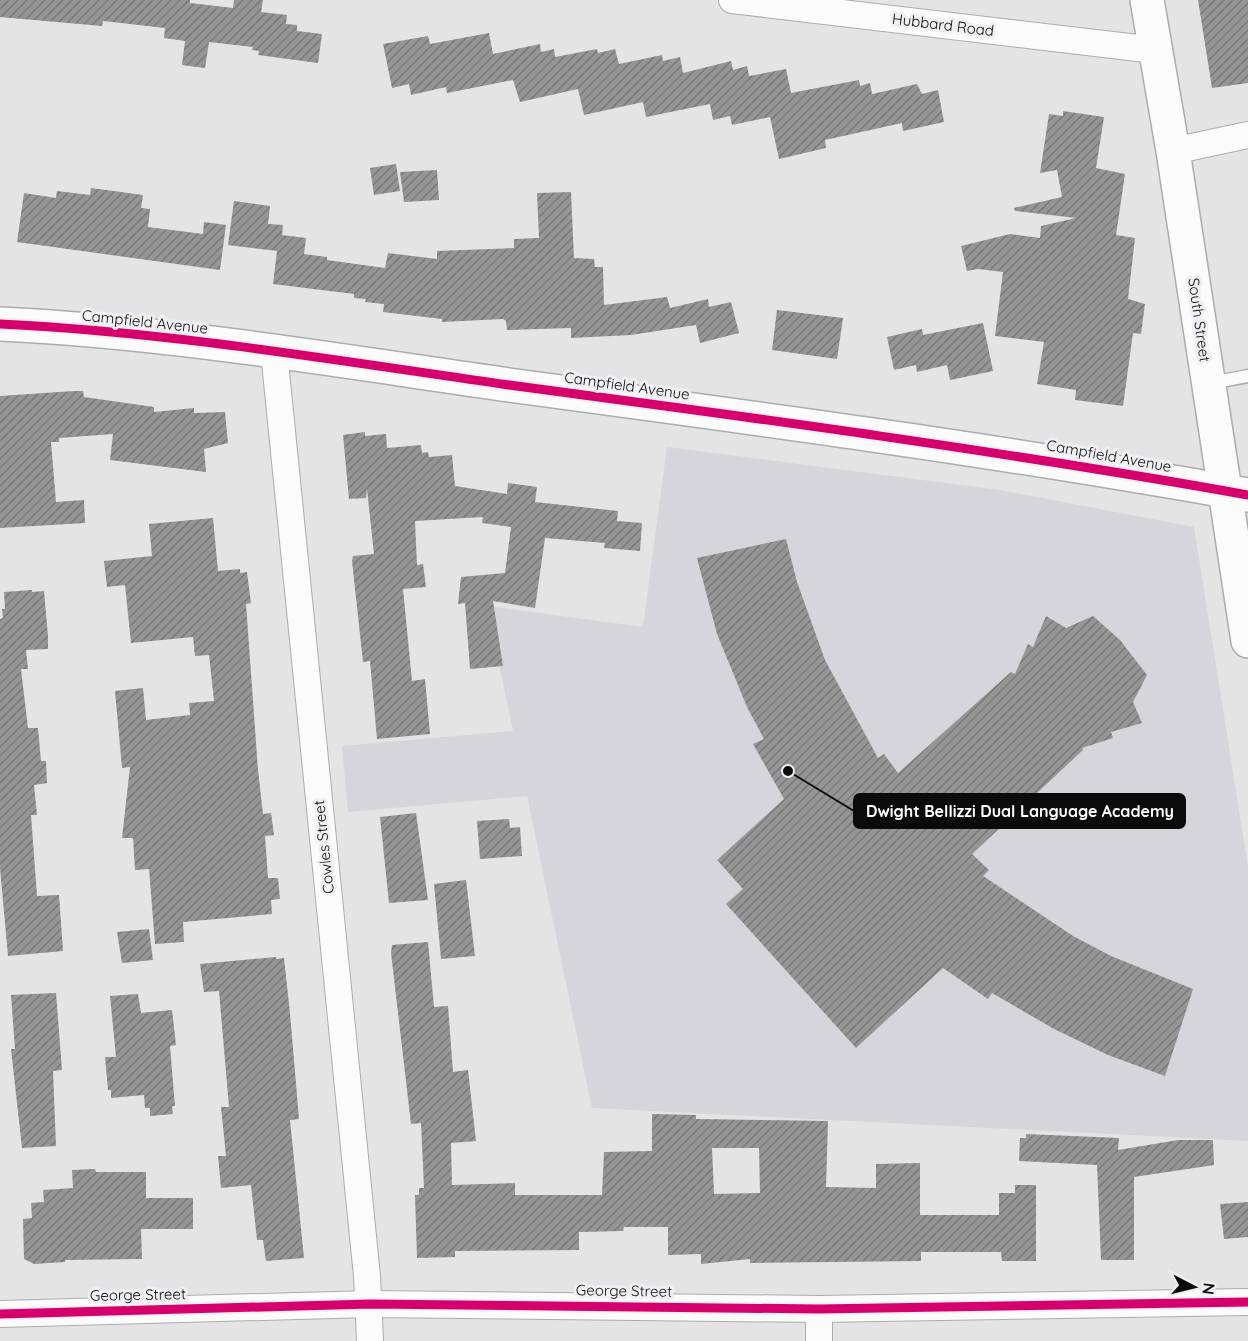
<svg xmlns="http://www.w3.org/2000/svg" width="1248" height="1341" viewBox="0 0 1248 1341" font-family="Quicksand,sans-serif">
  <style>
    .built { fill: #d5d5db }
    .building { fill: url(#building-hatch); fill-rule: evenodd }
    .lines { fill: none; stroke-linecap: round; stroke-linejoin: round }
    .lane-casing { stroke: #abacad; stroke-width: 15 }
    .street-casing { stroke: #abacad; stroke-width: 28 }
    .secondary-casing { stroke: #abacad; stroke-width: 36 }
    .lane { stroke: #fbfbfb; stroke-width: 12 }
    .street { stroke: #fbfbfb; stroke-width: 26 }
    .secondary { stroke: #fbfbfb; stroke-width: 33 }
    .cycleway-casing { stroke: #f0f0f4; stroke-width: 13 }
    .cycleway { stroke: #d6006c; stroke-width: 9 }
    .labels { text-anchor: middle; stroke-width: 6; stroke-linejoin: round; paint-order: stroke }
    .street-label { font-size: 15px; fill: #0b0b0c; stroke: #f0f0f4 }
    .leader { fill: none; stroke: #0b0b0c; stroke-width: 2 }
    .callout-dot { fill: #0b0b0c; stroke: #f0f0f4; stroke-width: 2 }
    .callout { fill: #0b0b0c; stroke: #0b0b0c; stroke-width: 2 }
    .callout-label { font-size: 16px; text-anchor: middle; font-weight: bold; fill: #fff }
  </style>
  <defs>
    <pattern id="building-hatch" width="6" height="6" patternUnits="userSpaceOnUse" patternTransform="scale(1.5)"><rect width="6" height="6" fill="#959596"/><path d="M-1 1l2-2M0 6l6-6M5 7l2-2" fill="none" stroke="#787879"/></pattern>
  </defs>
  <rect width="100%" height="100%" fill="#e4e4e5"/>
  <polygon class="built" points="667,447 1000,490 1194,527 1248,867 1248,1141 592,1108 527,796 348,812 342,746 513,731 487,606 643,627"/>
  <g class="building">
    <polygon points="0,0 190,0 190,3 233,8 234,0 263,0 261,12 287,15 286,24 297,25 297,31 322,34 318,63 258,55 259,51 252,50 253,47 209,42 205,68 182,65 185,41 164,38 165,28 103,21 102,26 0,17"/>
    <polygon points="1198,0 1248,0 1248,83 1212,88"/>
    <polygon points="489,33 493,54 540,44 541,52 554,49 555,57 597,49 598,53 615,49 619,64 662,55 663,61 680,57 683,73 731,61 733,70 747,66 749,76 786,69 791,93 859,80 860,86 870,83 872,94 917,84 922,94 938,90 944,122 903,131 902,123 825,140 826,148 779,159 770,117 732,125 730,116 713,120 710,104 646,117 643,102 584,115 578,89 520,102 513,80 447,93 446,87 411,95 409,84 392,88 383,44 428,36 430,44"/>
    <polygon points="1063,111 1104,117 1096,168 1125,174 1116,235 1135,238 1128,299 1145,304 1141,334 1133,333 1123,406 1075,400 1076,390 1037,384 1044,342 995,336 1003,272 978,269 967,271 961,246 1010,234 1040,238 1041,226 1076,218 1015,211 1014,208 1062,197 1057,170 1040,173 1049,114 1063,116"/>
    <polygon points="396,164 400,191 374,195 370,168"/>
    <polygon points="437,170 439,200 404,202 400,172"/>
    <polygon points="91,188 143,195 141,208 150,209 148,227 203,234 204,222 226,225 220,270 17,242 24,193 56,198 57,191 90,195"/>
    <polygon points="571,192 574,258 594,259 595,267 603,267 604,305 667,297 670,308 708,299 709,307 731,302 739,333 700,343 696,325 631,335 571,338 571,328 507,330 506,321 503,319 442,322 442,319 383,312 384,304 365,302 366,299 354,298 354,294 273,284 277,251 228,245 234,201 270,206 268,224 283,225 282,235 306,238 304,254 327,257 327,260 385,268 388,253 437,259 437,251 514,248 514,239 539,238 537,193"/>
    <polygon points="777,310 843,318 837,359 772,350"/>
    <polygon points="983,323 993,371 950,380 947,365 917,372 916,365 894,370 887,337 922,329 923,335"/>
    <polygon points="74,391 83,391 84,397 154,407 154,412 194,408 194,413 225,412 228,443 204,449 206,472 110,460 113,434 59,438 59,442 51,442 56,502 84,500 85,523 0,528 0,396"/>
    <polygon points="365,432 365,436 386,434 387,448 421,445 422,453 428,452 429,457 452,455 455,486 507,494 508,483 537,487 535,502 618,511 617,521 642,523 640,551 604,548 605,543 545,538 535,608 493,601 503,666 470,669 465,603 458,604 461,577 505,573 511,527 482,523 483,517 415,521 417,565 423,564 426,587 403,589 412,681 425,679 430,734 377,739 370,661 363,662 352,561 353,556 374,554 367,489 366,498 349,499 343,435"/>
    <polygon points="213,518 218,571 240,569 240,573 247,572 251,603 246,604 258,770 263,814 271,813 274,835 265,836 268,878 278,878 280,899 271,900 272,914 183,922 184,942 155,944 149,869 135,870 133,838 122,838 130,767 122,768 115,691 143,688 146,720 190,715 189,703 214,701 209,655 195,656 193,637 131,643 125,585 107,587 104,561 152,556 149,524"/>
    <polygon points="786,539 797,582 825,660 878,758 884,754 898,773 1011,672 1015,674 1028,644 1033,647 1046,616 1066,628 1093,616 1120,640 1147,675 1133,702 1142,723 1111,732 1113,738 1082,748 1083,750 972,854 989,870 983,876 1073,936 1111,956 1193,989 1165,1076 1108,1055 1054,1029 992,993 988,999 943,968 856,1048 726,904 743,889 717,860 784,799 753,744 764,739 747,707 717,634 697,558"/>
    <polygon points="32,590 32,592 44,591 48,636 48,649 26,650 28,669 21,669 28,728 38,728 41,761 46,761 47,783 34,785 37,815 31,815 37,896 59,895 63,951 8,956 0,868 0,619 3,618 2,609 5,609 4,592"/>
    <polygon points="416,813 428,900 389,903 380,817"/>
    <polygon points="509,819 510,828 520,827 522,856 480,859 477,821"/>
    <polygon points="466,880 475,956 441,959 434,884"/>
    <polygon points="149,929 153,960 122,963 117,932"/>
    <path d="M 428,942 L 434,1007 L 448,1006 L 453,1072 L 468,1070 L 476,1141 L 451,1143 L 452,1185 L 515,1183 L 515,1195 L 602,1195 L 604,1152 L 652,1151 L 652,1114 L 696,1115 L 696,1119 L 828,1121 L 826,1187 L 876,1188 L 876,1164 L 920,1163 L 920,1215 L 999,1215 L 999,1193 L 1015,1193 L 1015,1185 L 1036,1185 L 1036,1261 L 1002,1261 L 1001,1252 L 921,1252 L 921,1261 L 750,1263 L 750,1259 L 701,1264 L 701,1254 L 668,1255 L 668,1227 L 624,1227 L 623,1231 L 579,1232 L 579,1250 L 455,1251 L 455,1257 L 417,1258 L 415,1195 L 419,1195 L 419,1188 L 424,1188 L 421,1123 L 411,1124 L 391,953 L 392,945 ZM 712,1148 L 759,1148 L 760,1193 L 714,1194 Z"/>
    <polygon points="276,957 276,959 284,958 290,1013 299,1119 290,1120 304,1258 266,1261 263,1240 257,1240 251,1185 221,1188 218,1156 226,1156 221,1107 229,1107 219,991 204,992 200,964"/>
    <polygon points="56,993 62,1070 53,1071 56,1146 22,1148 11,1049 15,1049 11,995"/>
    <polygon points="138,994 141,1013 172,1010 176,1045 170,1046 175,1106 172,1106 173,1114 150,1116 150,1108 145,1108 144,1095 111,1098 111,1090 108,1090 105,1057 116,1057 110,996"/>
    <polygon points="1026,1134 1119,1138 1118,1150 1178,1140 1213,1140 1214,1165 1134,1177 1134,1260 1101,1260 1097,1165 1019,1161 1020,1138 1026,1138"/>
    <polygon points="95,1169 96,1172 146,1172 146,1198 193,1198 193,1229 141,1229 142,1259 65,1260 65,1262 34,1264 24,1259 23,1219 32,1218 31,1203 44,1202 43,1190 73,1188 72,1170"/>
    <polygon points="1248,1202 1248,1237 1224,1239 1220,1204"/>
  </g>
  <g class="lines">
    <g class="lane-casing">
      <polyline id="lane" points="1211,383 1248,376"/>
    </g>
    <g class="street-casing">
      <g id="street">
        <polyline points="732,0 1155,50"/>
        <polyline points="1173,151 1248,135"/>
        <polyline points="274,352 367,1276 370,1341"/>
        <polyline points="819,1309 819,1341"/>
        <polyline points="0,1314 370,1304 819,1309 1248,1302"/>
      </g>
    </g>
    <g class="secondary-casing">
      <g id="secondary">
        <polyline points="1147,0 1173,151 1248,641"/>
        <path d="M 0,324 C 170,332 340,361 509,385 C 756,418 1003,451 1248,495"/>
      </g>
    </g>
    <use href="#lane" class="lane"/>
    <use href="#street" class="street"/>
    <use href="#secondary" class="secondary"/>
    <g class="cycleway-casing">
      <g id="cycleway">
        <path d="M 0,324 C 170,332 340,361 509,385 C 756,418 1003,451 1248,495"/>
        <polyline points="0,1314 370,1304 819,1309 1248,1302"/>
      </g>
    </g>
    <use href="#cycleway" class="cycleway"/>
  </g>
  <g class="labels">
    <g class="street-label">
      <text transform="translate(943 25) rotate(7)" y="5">Hubbard Road</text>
      <text transform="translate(1199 320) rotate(82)" y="5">South Street</text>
      <text transform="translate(145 322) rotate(6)" y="5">Campfield Avenue</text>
      <text transform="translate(627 386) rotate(8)" y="5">Campfield Avenue</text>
      <text transform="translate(1109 456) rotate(10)" y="5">Campfield Avenue</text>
      <text transform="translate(324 847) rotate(-96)" y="5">Cowles Street</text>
      <text transform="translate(624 1291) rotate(1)" y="5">George Street</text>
      <text transform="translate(138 1295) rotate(-1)" y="5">George Street</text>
    </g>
  </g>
  <path class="leader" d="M788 771L854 811"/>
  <circle class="callout-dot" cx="788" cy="771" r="6"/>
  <rect class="callout" x="854" y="794" width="331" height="34" rx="6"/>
  <g class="callout-label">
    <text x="1020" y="817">Dwight Bellizzi Dual Language Academy</text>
  </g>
  <g transform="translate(1194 1287) rotate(97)" stroke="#f0f0f4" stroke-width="4.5" paint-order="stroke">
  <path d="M0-4.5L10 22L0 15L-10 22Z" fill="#0b0b0c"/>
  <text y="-9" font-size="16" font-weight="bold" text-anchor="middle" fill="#0b0b0c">N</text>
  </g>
</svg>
